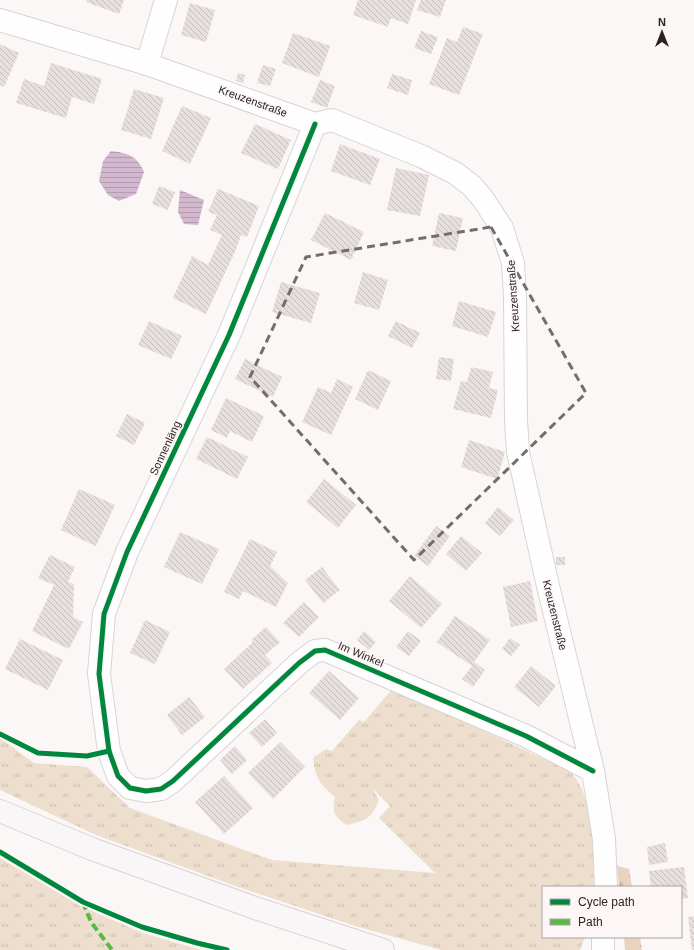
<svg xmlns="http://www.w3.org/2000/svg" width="694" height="950" viewBox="0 0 694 950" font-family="Helvetica,sans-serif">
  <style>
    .grass { fill: url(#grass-tufts) }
    .forest { fill: url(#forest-firs) }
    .water { fill: url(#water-rules) }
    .building { fill: url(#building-back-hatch) }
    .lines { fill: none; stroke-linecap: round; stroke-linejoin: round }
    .street-casing { stroke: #dad3d3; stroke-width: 24 }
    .secondary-casing { stroke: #dad3d3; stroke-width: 24 }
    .street { stroke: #fefefe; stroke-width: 22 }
    .secondary { stroke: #f9f6f7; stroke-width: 22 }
    .quiet { stroke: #58b947; stroke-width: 4; stroke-dasharray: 8 4; stroke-linecap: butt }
    .cycleway-casing { stroke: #fcf6f6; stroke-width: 8 }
    .cycleway { stroke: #00873e; stroke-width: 5 }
    .marked { fill: none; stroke: #756d6d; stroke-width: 3; stroke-dasharray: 8 5; stroke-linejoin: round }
    .labels { text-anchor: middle; stroke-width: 3.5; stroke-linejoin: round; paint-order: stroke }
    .street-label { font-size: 11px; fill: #2d2222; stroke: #fcf6f6 }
  </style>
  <defs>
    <pattern id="grass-tufts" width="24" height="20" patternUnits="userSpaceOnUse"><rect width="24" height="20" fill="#eedecd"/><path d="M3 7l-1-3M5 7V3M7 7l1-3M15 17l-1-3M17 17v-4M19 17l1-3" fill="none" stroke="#ccbeb0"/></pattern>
    <pattern id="forest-firs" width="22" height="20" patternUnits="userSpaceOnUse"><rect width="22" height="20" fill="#e8d4be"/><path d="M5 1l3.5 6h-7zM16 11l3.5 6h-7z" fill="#c7b6a3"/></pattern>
    <pattern id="water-rules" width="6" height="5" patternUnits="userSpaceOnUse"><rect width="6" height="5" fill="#d3b7ce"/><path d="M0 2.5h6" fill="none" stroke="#b59db1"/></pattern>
    <pattern id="building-back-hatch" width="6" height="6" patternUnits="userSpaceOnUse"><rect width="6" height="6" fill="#e6dfdd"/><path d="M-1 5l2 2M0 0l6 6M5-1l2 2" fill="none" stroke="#c6bfbd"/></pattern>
  </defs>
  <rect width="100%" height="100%" fill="#fbf7f7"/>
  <g class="grass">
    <path d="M 393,688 L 571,772 C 574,776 577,780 580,785 C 595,816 593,853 594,887 L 543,887 L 543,937 L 585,937 L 580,950 L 441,950 L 355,926 L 238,887 L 96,835 L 0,790 L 0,738 L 34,763 L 87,767 L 130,808 L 272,860 L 435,873 L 379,818 L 390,806 L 373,789 L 379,800 C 371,819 366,821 346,825 C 334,815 332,814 335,797 C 320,784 315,778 313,758 L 326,749 L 332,751 L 359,720 L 364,722 Z"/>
    <polygon points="0,858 80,906 143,933 201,950 0,950"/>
  </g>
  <g class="forest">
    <polygon points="617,866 629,869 632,887 619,887"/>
    <polygon points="624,937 640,937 642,950 625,950"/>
  </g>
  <g class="water">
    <path d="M 111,151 C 128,153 137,156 144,172 L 136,194 L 119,201 L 108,195 L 99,181 L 103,161 Z"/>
    <polygon points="180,190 204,200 198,225 184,224 178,212"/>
  </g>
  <g class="building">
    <polygon points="87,0 124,0 119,14 86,2"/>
    <polygon points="358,0 416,0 408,24 391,18 388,27 353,15"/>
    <polygon points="421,0 446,0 440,17 417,10"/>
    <polygon points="190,3 215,10 206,42 181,35"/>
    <polygon points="463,27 483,34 459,95 429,84 447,38 457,42"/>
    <polygon points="421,31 438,37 431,54 414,48"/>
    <polygon points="293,33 330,46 319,77 282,63"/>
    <polygon points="0,44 19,53 4,87 0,85"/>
    <polygon points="51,63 102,79 94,104 72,97 66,118 16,103 24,79 44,86"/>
    <polygon points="263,65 276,69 270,86 257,83"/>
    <polygon points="238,73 245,75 243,83 236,81"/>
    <polygon points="392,74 412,80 408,95 387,88"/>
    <polygon points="320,80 335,86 327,108 311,102"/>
    <polygon points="134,89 164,98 151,139 121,130"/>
    <polygon points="182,106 211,118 190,164 162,151"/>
    <polygon points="255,124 291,140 278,169 241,153"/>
    <polygon points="340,144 380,159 370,185 331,171"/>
    <polygon points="396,168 429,175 420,216 387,210"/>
    <polygon points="159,186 175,192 168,210 152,204"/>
    <polygon points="218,189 259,206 247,237 241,235 237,247 206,314 173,298 192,256 208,265 222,235 210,230 217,215 208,212"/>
    <polygon points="325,213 364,232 351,260 311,240"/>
    <polygon points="439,213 463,218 456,251 432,246"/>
    <polygon points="363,272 388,280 379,310 354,303"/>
    <polygon points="281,282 320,293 311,323 272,312"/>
    <polygon points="459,301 496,312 488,337 452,326"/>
    <polygon points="149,321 182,336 171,359 138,345"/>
    <polygon points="396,321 420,333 412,348 388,336"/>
    <polygon points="439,357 454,359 451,381 436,379"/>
    <polygon points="245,359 282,377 273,397 235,379"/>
    <polygon points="471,367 493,372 489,388 498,390 491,418 453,409 461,381 467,382"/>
    <polygon points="368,370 391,381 378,410 355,399"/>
    <polygon points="337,379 353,387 331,435 302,422 318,387 331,393"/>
    <polygon points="226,398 264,416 252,442 230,431 227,438 211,430"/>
    <polygon points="127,414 145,423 134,445 116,436"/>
    <polygon points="207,437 248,457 237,479 196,459"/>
    <polygon points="469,440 505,452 497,479 461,467"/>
    <polygon points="324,479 356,505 338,528 306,502"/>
    <polygon points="79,489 115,505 96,546 61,530"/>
    <polygon points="498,507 514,520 500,536 485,523"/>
    <polygon points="436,526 450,536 428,566 414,556"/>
    <polygon points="180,532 219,549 202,584 164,567"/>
    <polygon points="461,536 482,553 466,571 446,554"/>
    <polygon points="250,539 277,552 270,566 288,583 276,607 243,591 239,599 224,592"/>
    <polygon points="50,555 75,567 68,582 74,584 73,617 83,622 69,649 32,631 54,585 38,578"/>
    <rect x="556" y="557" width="9" height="8"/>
    <polygon points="322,567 340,590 323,603 305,580"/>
    <polygon points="410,576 442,604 421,628 389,601"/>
    <polygon points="530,581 538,621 511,627 503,587"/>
    <polygon points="304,602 319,617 299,637 283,623"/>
    <polygon points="455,616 490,640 474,662 485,670 473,687 462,679 472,666 437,642"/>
    <polygon points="145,620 170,632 155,664 130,653"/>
    <polygon points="266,627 280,642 265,655 272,663 243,689 224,669 253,642 251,640"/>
    <polygon points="364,631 376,642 369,650 357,640"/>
    <polygon points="408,631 421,641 409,656 396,647"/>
    <polygon points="510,638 520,645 511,656 502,649"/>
    <polygon points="20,639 63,660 48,690 5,669"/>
    <polygon points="531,666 556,686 539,707 514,687"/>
    <polygon points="329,671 359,698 340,720 309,693"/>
    <polygon points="189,697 205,717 182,735 167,715"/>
    <polygon points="265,719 277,733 262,747 249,733"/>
    <polygon points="280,742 305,767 273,799 248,773"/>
    <polygon points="235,746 247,760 232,774 220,760"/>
    <polygon points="224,776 253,808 224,834 195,802"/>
    <polygon points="665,843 668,862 649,865 647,847"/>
    <polygon points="684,867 688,898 681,899 681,887 651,887 649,871"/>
    <polygon points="694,916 694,950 692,950 688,917"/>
  </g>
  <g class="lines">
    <g class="street-casing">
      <g id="street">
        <polyline points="0,20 147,64 315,124 332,120 421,156 455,173 472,186 483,199 502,228 513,263 515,296 516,420 518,452 548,586 593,771 604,839 606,887"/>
        <polyline points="147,64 166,0"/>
        <polyline points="315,124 229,335 127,552 104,614 99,674 109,751 118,776 130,788 146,791 161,789 173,781 299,663 315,651 325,650 526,736 593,771"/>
        <polyline points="603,950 603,937"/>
      </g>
    </g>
    <g class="secondary-casing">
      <polyline id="secondary" points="0,811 92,849 255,908 383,950"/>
    </g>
    <use href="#street" class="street"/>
    <use href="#secondary" class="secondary"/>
    <polyline class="quiet" points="83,902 91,922 112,950"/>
    <g class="cycleway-casing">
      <g id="cycleway">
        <polyline points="315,124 229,335 127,552 104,614 99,674 109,751 118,776 130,788 146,791 161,789 173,781 299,663 315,651 325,650 526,736 593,771"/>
        <polyline points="0,734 38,753 87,756 109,751"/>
        <polyline points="0,852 83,902 142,927 197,943 227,950"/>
      </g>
    </g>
    <use href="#cycleway" class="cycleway"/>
  </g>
  <path class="marked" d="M 491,227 L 586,393 L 414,560 L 250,377 L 306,257 Z"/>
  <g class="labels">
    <g class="street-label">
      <text transform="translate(253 101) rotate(20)" y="4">Kreuzenstraße</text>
      <text transform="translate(513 296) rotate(-94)" y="4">Kreuzenstraße</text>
      <text transform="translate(165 448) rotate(-65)" y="4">Sonnenläng</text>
      <text transform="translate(555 615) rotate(76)" y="4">Kreuzenstraße</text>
      <text transform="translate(361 654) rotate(23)" y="4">Im Winkel</text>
    </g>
  </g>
  <rect x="542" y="886" width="140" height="52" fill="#fcf6f6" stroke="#a9a1a1"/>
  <rect x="550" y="899" width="20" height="6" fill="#00873e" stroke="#a9a1a1"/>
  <text x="578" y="906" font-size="12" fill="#2d2222">Cycle path</text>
  <rect x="550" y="919" width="20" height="6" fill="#58b947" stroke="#a9a1a1"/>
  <text x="578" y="926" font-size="12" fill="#2d2222">Path</text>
  <g transform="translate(662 32)" stroke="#fcf6f6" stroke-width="3" paint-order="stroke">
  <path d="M0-3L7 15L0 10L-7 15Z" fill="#2d2222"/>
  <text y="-6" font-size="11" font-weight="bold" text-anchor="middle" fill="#2d2222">N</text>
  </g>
</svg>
